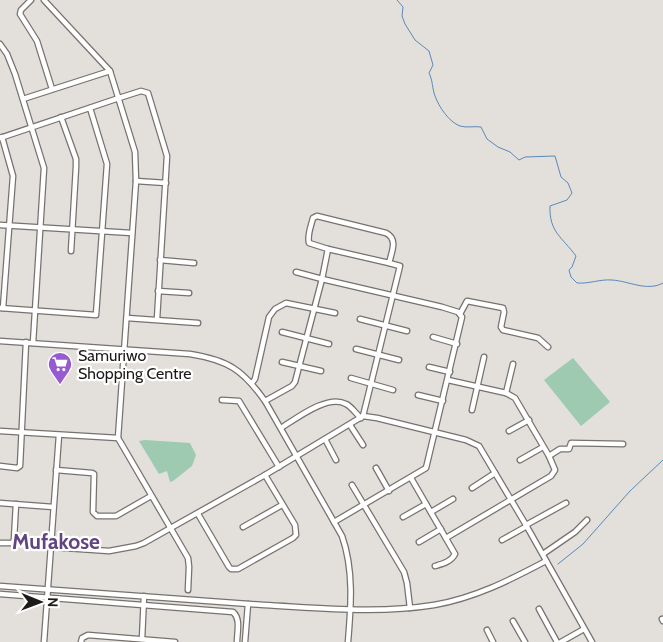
<svg xmlns="http://www.w3.org/2000/svg" width="663" height="642" viewBox="0 0 663 642" font-family="Cabin,sans-serif">
  <style>
    .grass { fill: #9dcab0 }
    .lines { fill: none; stroke-linecap: round; stroke-linejoin: round }
    .stream { stroke: #5a89bb; stroke-width: 1 }
    .minor-casing { stroke: #76726e; stroke-width: 7 }
    .minor { stroke: #fff; stroke-width: 4.5 }
    .labels { text-anchor: middle; stroke-width: 4.5; stroke-linejoin: round; paint-order: stroke }
    .poi-label { font-size: 16px; fill: #1d1b1a; stroke: #fff; text-anchor: start }
    .district-label { font-size: 21px; font-weight: bold; fill: #614480; stroke: #fff }
  </style>
  <rect width="100%" height="100%" fill="#e3dfda"/>
  <g class="grass">
    <polygon points="573,358 610,402 581,426 544,380"/>
    <polygon points="145,440 190,443 196,455 192,466 173,481 170,482 167,471 159,474 139,441"/>
  </g>
  <g class="lines">
    <g class="stream">
      <path d="M 397,0 L 403,7 L 402,16 L 405,24 L 415,40 L 429,51 L 433,65 L 429,73 C 433,81 432,88 435,96 C 439,107 449,122 460,126 C 466,128 475,126 481,127 L 487,139 L 498,147 L 510,152 L 519,160 L 525,157 L 555,156 L 561,177 L 568,183 L 572,193 L 567,200 L 550,206 C 549,232 562,237 576,256 L 572,267 L 569,270 L 571,277 L 577,283 C 589,284 600,279 612,280 C 629,281 647,292 663,283"/>
      <polyline points="558,564 583,544 630,491 663,460"/>
    </g>
    <g class="minor-casing">
      <g id="minor">
        <polyline points="31,0 21,10 20,14 37,41 52,89"/>
        <polyline points="44,0 110,71 135,152 136,181 118,438 188,558 189,567 188,590"/>
        <polyline points="0,44 7,54 15,74 44,168 33,343"/>
        <polyline points="23,99 110,71"/>
        <polyline points="61,117 76,159 76,167 71,251"/>
        <polyline points="2,137 13,176 3,308"/>
        <polyline points="0,138 119,98 141,91 148,93 167,156 157,319"/>
        <polyline points="136,181 166,183"/>
        <path d="M 317,216 L 386,233 C 398,239 392,251 389,263 L 328,249 L 309,243 C 307,235 311,226 313,218 Z"/>
        <polyline points="0,225 132,233"/>
        <polyline points="160,260 194,263"/>
        <polyline points="296,272 322,279 328,249"/>
        <polyline points="158,291 189,293"/>
        <polyline points="0,308 96,315 107,164 90,108"/>
        <polyline points="460,314 467,301 503,308 504,312 501,327 503,330 538,338 548,347"/>
        <polyline points="127,318 198,323"/>
        <polyline points="360,319 407,331"/>
        <polyline points="282,332 329,344"/>
        <polyline points="433,337 457,344"/>
        <path d="M 0,341 L 190,354 C 228,360 243,370 265,401 L 342,536 C 354,570 351,607 348,642"/>
        <polyline points="356,349 399,360"/>
        <polyline points="282,362 321,371"/>
        <polyline points="429,367 450,372"/>
        <polyline points="351,378 393,390"/>
        <polyline points="252,383 255,379 269,317 275,309 286,303 335,313"/>
        <polyline points="506,393 513,364"/>
        <polyline points="418,395 443,401"/>
        <polyline points="222,400 239,401 279,467"/>
        <polyline points="265,401 292,386 295,382 322,279 442,307 458,312 462,317 426,468 334,522"/>
        <polyline points="472,410 484,357"/>
        <polyline points="363,416 400,266 389,263"/>
        <polyline points="350,425 363,445"/>
        <path d="M 281,428 C 297,418 328,394 346,404 C 352,407 356,414 361,418"/>
        <polyline points="0,431 118,438"/>
        <polyline points="509,431 529,420"/>
        <polyline points="325,439 336,460"/>
        <polyline points="549,456 560,449 569,449 571,443 623,444"/>
        <polyline points="520,460 543,447"/>
        <polyline points="0,466 17,468 20,466 26,342"/>
        <polyline points="376,468 389,491"/>
        <polyline points="56,470 92,473 94,474 93,512 97,516 116,516 151,496"/>
        <path d="M 411,478 L 455,554 C 451,562 442,564 435,566"/>
        <polyline points="352,485 404,572 407,583 410,608"/>
        <polyline points="472,488 495,473"/>
        <polyline points="0,503 53,507"/>
        <polyline points="431,512 453,499"/>
        <polyline points="198,514 229,567 231,569 238,569 293,538 296,535 295,525 265,475"/>
        <polyline points="403,517 426,504"/>
        <polyline points="526,525 566,503"/>
        <polyline points="243,527 282,505"/>
        <polyline points="446,538 551,476 555,470 549,456 515,398 506,393 448,380"/>
        <polyline points="502,540 527,526"/>
        <polyline points="419,542 441,529"/>
        <polyline points="0,543 13,543 14,539 16,504"/>
        <polyline points="50,547 109,551 136,546 144,543 265,475 363,416 377,418 466,440 479,446 526,525 592,642"/>
        <polyline points="543,554 575,532 587,520"/>
        <path d="M 0,586 C 88,592 176,599 264,605 C 321,608 378,614 434,605 C 475,598 510,580 546,561"/>
        <path d="M 0,594 L 233,612 C 241,619 237,632 237,642"/>
        <polyline points="539,609 557,642"/>
        <polyline points="662,619 663,621"/>
        <polyline points="513,621 525,642"/>
        <polyline points="487,630 493,642"/>
        <polyline points="142,639 144,596"/>
        <polyline points="44,642 59,435"/>
        <polyline points="81,642 82,638 88,635 175,642"/>
        <polyline points="245,642 248,604"/>
        <polyline points="561,642 584,629"/>
      </g>
    </g>
    <use href="#minor" class="minor"/>
  </g>
  <defs>
    <g id="supermarket-pin" transform="scale(1.25)"><path d="M0 17L-7.5 6A9.5 9.5 0 1 1 7.5 6Z" fill="#965ad1" stroke="#fff"/><path d="M-6-5.5h2.5l.6 2H6L4.5 2H-2.5L-4.4-4H-6ZM-1.5 3.2a1.3 1.3 0 1 0 .1 0ZM3 3.2a1.3 1.3 0 1 0 .1 0Z" fill="#fff"/></g>
  </defs>
  <g fill-rule="evenodd">
    <use href="#supermarket-pin" x="60" y="364"/>
  </g>
  <g class="labels">
    <g class="poi-label">
      <text x="78" y="361">Samuriwo<tspan x="78" dy="18">Shopping Centre</tspan></text>
    </g>
    <g class="district-label">
      <text x="56" y="549">Mufakose</text>
    </g>
  </g>
  <g transform="translate(40 602) rotate(91)" stroke="#ffffff" stroke-width="4" paint-order="stroke">
  <path d="M0-4L9 19L0 12L-9 19Z" fill="#1d1b1a"/>
  <text y="-8" font-size="14" font-weight="bold" text-anchor="middle" fill="#1d1b1a">N</text>
  </g>
</svg>
